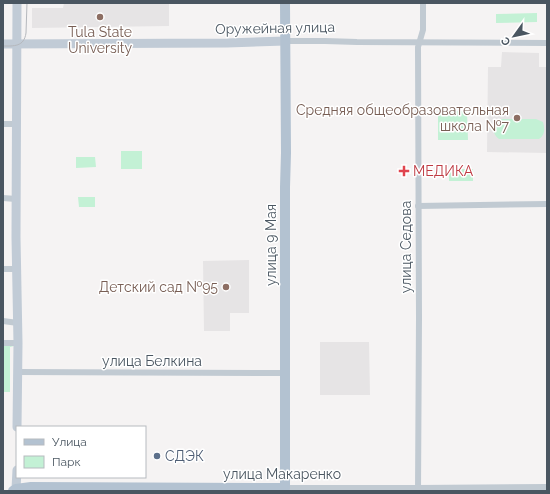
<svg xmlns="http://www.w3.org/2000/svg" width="550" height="494" viewBox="0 0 550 494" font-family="Raleway,sans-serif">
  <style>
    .education { fill: #e6e4e5 }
    .green { fill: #c3f1d5 }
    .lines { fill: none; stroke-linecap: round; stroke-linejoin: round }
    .street { stroke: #c1cad2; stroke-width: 6 }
    .secondary { stroke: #c1cbd6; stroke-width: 9 }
    .primary { stroke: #b3c2d1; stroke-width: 10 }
    .tram { stroke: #b5b8bd; stroke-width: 1 }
    .education-dot { fill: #8d6e63; stroke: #fff; stroke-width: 1.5 }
    .health-dot { fill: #e0444e; stroke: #fff; stroke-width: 1.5 }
    .service-dot { fill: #5c6f8a; stroke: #fff; stroke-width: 1.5 }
    .labels { text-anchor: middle; stroke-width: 3; stroke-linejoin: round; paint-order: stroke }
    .street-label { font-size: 14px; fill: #4a5661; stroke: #fff }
    .education-label { font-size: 14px; fill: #785e54; stroke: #fff; text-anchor: end }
    .health-label { font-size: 14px; fill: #be3a42; stroke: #fff; text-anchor: start }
    .service-label { font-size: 14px; fill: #4e5e75; stroke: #fff; text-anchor: start }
  </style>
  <rect width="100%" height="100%" fill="#f5f3f3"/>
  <g class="education">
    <polygon points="64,3 169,3 169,26 32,28 32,8 63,8"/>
    <polygon points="502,52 539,53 539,67 547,67 547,153 487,152 488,67 501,67"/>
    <polygon points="249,260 249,313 230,313 230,331 204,331 203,261"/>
    <polygon points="320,342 369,342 370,395 320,395"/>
  </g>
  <g class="green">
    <polygon points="537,13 537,22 496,23 496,14"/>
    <polygon points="438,111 467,111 468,140 438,140"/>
    <path d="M 501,119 L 536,119 L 543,122 C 545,129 545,135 539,139 L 499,139 C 491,134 492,122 501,119 Z"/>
    <rect x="121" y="151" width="21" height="18"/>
    <polygon points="76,157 95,157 96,167 76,168"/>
    <rect x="449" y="169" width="24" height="12"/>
    <polygon points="78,197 95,197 95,207 79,207"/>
    <polygon points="3,346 14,346 10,347 10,392 3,392"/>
  </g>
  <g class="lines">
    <g class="street">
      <polyline points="285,41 325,41 357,42 547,43"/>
      <polyline points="3,124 16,124"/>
      <polyline points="3,198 16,199"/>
      <polyline points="418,206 547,204"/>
      <polyline points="3,269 16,269"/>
      <polyline points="3,321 18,323"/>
      <polyline points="3,343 18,343"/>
      <polyline points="18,372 285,373"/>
      <polyline points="285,488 418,488 547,487"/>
      <polyline points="418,491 419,318 418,47 423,30 423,3"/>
    </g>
    <g class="secondary">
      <polyline points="17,3 16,237 18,343 17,427"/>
      <polyline points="3,44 227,43 285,41"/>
      <polyline points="16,489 17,470"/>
    </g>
    <polyline class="primary" points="13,491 16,489 31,487 285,488 285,187 286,153 285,3"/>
    <path class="tram" d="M 3,46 C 14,46 24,47 26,33 L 27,3"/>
  </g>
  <g class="education-dot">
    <circle cx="100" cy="17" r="4"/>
    <circle cx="517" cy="118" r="4"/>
    <circle cx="226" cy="287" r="4"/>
  </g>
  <path class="health-dot" d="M402 165h4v4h4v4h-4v4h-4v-4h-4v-4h4z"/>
  <circle class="service-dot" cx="157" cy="456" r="4"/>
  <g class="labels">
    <g class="street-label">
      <text transform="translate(275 28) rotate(-1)" y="5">Оружейная улица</text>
      <text transform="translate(271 245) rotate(-90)" y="5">улица 9 Мая</text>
      <text transform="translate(406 247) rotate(-90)" y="5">улица Седова</text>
      <text x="152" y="366">улица Белкина</text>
      <text x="282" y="479">улица Макаренко</text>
    </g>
    <g class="education-label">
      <text x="100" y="37" text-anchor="middle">Tula State<tspan x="100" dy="16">University</tspan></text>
      <text x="509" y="115">Средняя общеобразовательная<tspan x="509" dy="16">школа №7</tspan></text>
      <text x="218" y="292">Детский сад №95</text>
    </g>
    <g class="health-label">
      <text x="413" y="176">МЕДИКА</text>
    </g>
    <g class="service-label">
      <text x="165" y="461">СДЭК</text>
    </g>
  </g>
  <rect width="550" height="494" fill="none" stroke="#4a5661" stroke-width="8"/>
  <rect x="16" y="426" width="130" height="52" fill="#ffffff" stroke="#b7bbc0"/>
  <rect x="24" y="439" width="20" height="6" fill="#b3c2d1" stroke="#b7bbc0"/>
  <text x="52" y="446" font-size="12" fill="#4a5661">Улица</text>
  <rect x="24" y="456" width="20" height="12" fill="#c3f1d5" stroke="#b7bbc0"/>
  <text x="52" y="466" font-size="12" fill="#4a5661">Парк</text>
  <g transform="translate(514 36) rotate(237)" stroke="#ffffff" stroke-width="3" paint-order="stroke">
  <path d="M0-3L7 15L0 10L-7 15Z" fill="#4a5661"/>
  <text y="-6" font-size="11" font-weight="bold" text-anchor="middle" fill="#4a5661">С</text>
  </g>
</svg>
